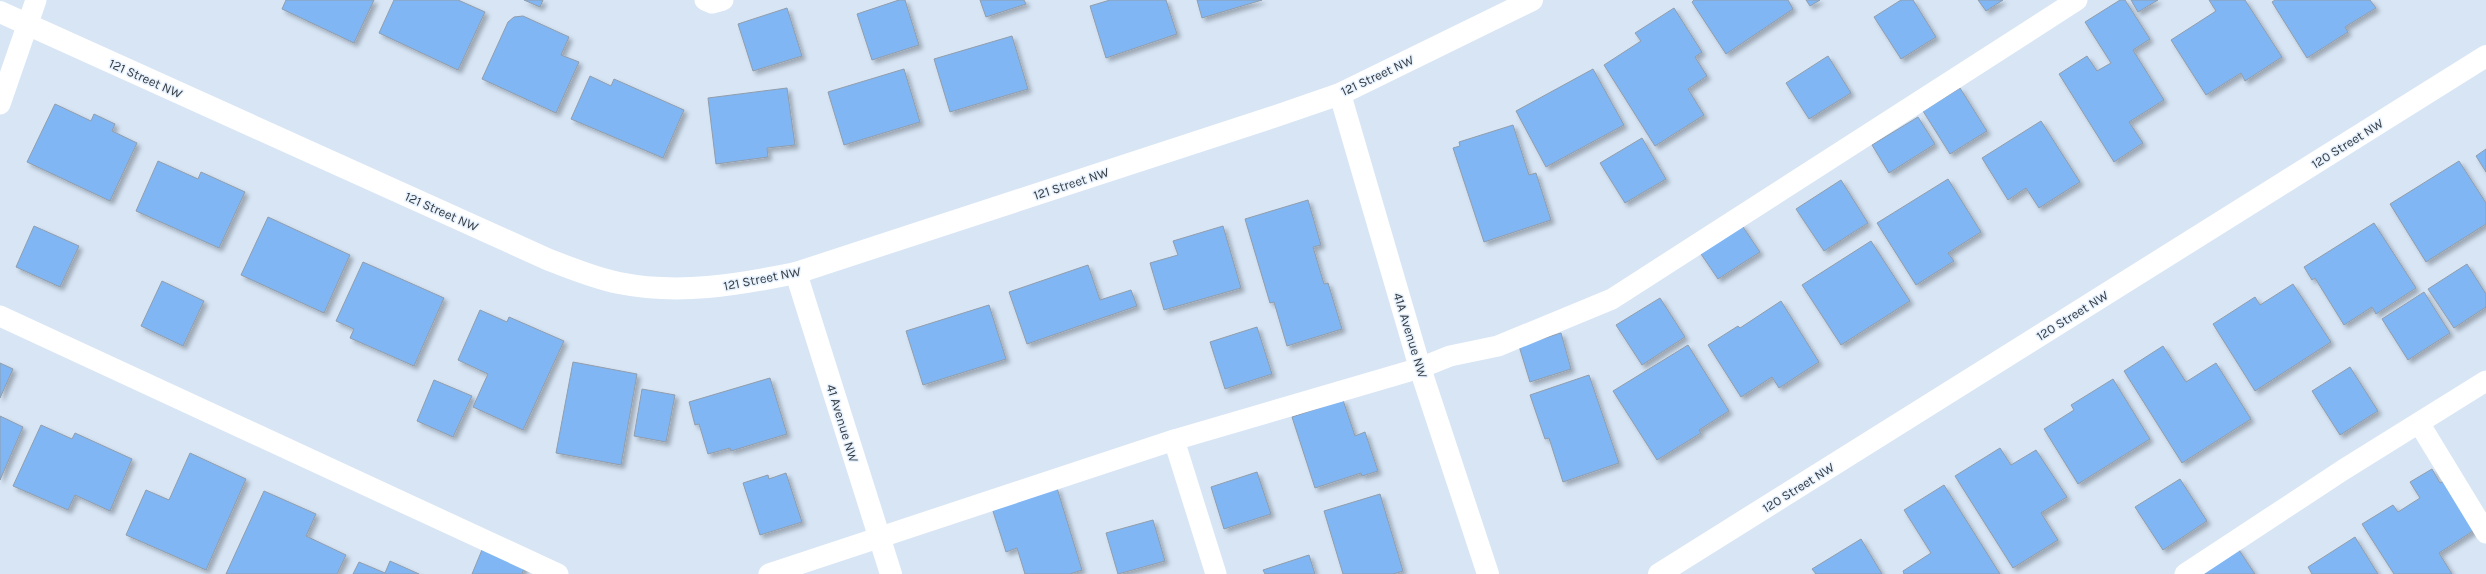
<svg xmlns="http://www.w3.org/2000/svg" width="2486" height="574" viewBox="0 0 2486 574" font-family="Karla,sans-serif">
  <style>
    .building { fill: #80b6f4; stroke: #909dac; filter: url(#shadow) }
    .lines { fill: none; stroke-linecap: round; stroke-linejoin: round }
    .lane { stroke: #fff; stroke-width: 21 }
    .street { stroke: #fff; stroke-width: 22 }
    .secondary { stroke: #fff; stroke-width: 22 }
    .labels { text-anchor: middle; stroke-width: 3; stroke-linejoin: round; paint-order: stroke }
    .street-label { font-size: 13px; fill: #373c42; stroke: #e7f2ff }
  </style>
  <defs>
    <filter id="shadow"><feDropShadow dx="3.5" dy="3.5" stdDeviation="2" flood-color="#0004"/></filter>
  </defs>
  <rect width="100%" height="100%" fill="#d7e5f5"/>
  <g class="building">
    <polygon points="286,0 374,0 354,43 282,9"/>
    <polygon points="394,0 458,0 485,12 458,70 379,33"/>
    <polygon points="524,0 543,0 540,7"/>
    <polygon points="899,0 905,0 919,45 872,60 857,14"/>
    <polygon points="980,0 1024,0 1026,4 986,17"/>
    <polygon points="1110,0 1166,0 1177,34 1106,58 1090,6"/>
    <polygon points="1197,0 1262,0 1202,18"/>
    <polygon points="1694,0 1788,0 1793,9 1726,54 1692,2"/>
    <polygon points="1806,0 1820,0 1810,6"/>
    <polygon points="1901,0 1913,0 1936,37 1901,59 1874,17"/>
    <polygon points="1978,0 2003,0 1986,11"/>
    <polygon points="2120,0 2125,0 2150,39 2133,50 2164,100 2129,122 2143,143 2114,162 2059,74 2087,56 2097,71 2111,63 2085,22"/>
    <polygon points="2131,0 2158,0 2138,12"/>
    <polygon points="2209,0 2245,0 2282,57 2245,81 2241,73 2206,95 2171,40 2216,11"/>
    <polygon points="2275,0 2370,0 2376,8 2345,27 2348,32 2307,58 2272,2"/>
    <polygon points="787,8 802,56 753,71 738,24"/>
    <polygon points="1674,8 1702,52 1695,57 1707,76 1688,89 1704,115 1655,146 1604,65 1641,41 1635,33"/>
    <polygon points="523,16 569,37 561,55 579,62 556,113 482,79 508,22 514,17"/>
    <polygon points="1012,36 1028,89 950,112 934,59"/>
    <polygon points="1828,56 1851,93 1809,119 1786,83"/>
    <polygon points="904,69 920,122 844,145 828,92"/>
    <polygon points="1593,69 1624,125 1546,167 1516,111"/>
    <polygon points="590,76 611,86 614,79 684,110 663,158 571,119"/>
    <polygon points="787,88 795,145 767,148 768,157 716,164 708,98"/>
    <polygon points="1960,88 1987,131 1950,154 1923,111"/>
    <polygon points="55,104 91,121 94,114 115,124 112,131 137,143 110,201 27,162"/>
    <polygon points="1918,117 1935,144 1889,173 1872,145"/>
    <polygon points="2041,121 2080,182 2039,208 2026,188 2008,200 1982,158"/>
    <polygon points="1513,125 1529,175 1536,173 1551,220 1484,242 1453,148 1460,146 1459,142"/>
    <polygon points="1642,138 1666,179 1625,203 1600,163"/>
    <polygon points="2486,149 2486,172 2476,156"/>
    <polygon points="158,161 198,179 201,172 245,192 219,248 136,211"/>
    <polygon points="2459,161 2486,203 2486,224 2426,262 2390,204"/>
    <polygon points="1948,179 1981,232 1948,253 1954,261 1916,285 1877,223"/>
    <polygon points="1841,180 1868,223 1824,251 1796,209"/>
    <polygon points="1308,200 1321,245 1313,247 1324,284 1328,283 1342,329 1287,346 1274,302 1270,303 1245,219"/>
    <polygon points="268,217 350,255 324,313 241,275"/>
    <polygon points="2374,223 2416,288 2376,314 2372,307 2344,325 2315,278 2312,280 2304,267"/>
    <polygon points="1741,224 1760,252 1718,279 1699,251"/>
    <polygon points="34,226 79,246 60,287 16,267"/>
    <polygon points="1223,226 1241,288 1164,310 1150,263 1178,255 1173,241"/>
    <polygon points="1871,241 1910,301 1841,345 1802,285"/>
    <polygon points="363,262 444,298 414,366 350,338 354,329 336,321"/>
    <polygon points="2467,264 2486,294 2486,307 2454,328 2428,289"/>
    <polygon points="1088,265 1100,300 1131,290 1137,306 1027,344 1009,292"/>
    <polygon points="162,281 204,301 183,346 141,326"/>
    <polygon points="2293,284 2331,342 2255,391 2213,324 2255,297 2260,305"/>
    <polygon points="2424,292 2450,333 2408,360 2382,319"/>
    <polygon points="1660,298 1685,337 1642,365 1616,325"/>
    <polygon points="1781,301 1819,362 1779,388 1772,377 1741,397 1708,345 1738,326 1740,328"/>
    <polygon points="989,305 1006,359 923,385 906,331"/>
    <polygon points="480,310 507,322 509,317 564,341 523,430 473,407 488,374 458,360"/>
    <polygon points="1257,327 1272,374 1225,389 1210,342"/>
    <polygon points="1561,333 1571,369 1530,382 1519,346"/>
    <polygon points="1688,345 1729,411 1699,430 1701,433 1657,460 1613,391"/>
    <polygon points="2163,346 2186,382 2216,363 2251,419 2182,463 2124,371"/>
    <polygon points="573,362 637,374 621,465 556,453"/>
    <polygon points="0,363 13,369 0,398"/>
    <polygon points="2350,367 2378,411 2340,435 2312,391"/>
    <polygon points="1589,375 1619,463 1563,482 1549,438 1545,439 1530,395"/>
    <polygon points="770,378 787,434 731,451 730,448 708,454 699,424 695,425 689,402"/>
    <polygon points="2113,379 2150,439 2078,484 2044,429 2074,410 2071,405"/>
    <polygon points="434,380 472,396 453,437 417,421"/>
    <polygon points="642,389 675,395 666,442 634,436"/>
    <polygon points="1343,400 1355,436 1365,432 1378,471 1362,476 1361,473 1315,488 1292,417"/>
    <polygon points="0,416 23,427 0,480"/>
    <polygon points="41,425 72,439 75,433 132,459 110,511 75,495 68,510 13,486"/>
    <polygon points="2000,448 2011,465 2036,450 2067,497 2041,513 2058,540 2013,568 1955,476"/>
    <polygon points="190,453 246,479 206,570 126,535 146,490 169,500"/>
    <polygon points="2432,469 2440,483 2446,480 2476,529 2439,553 2452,574 2394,574 2362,524 2393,505 2398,512 2420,498 2410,482"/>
    <polygon points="1257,472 1271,514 1224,529 1211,487"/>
    <polygon points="786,473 802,522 760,535 743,483 768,475 769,479"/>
    <polygon points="2180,479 2207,521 2163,550 2135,507"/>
    <polygon points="1944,485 2000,574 1904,574 1903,571 1931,553 1904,510"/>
    <polygon points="1057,488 1082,570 1070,574 1025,574 1017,548 1006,552 992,508"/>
    <polygon points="264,491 316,514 306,536 346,555 337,574 226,574"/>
    <polygon points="1380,494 1403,571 1393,574 1343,574 1324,511"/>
    <polygon points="1153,520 1165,561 1118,574 1106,533"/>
    <polygon points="2355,537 2378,574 2312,574 2308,567"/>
    <polygon points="1861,539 1882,574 1816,574 1812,569"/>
    <polygon points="484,545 526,563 522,574 472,574"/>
    <polygon points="2237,547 2255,574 2199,574"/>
    <polygon points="1309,555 1315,574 1265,574 1263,570"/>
    <polygon points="390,561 419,574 353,574 359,562 385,573"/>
  </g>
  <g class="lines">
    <g class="lane">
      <polyline points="705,0 712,3 723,0"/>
      <polyline points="0,104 36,0"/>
      <polyline points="0,316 558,574"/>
      <polyline points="2419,423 2486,533"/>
      <polyline points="1174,440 1216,574"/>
      <polyline points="769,574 1174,440 1420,368 1450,356 1498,346 1612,299 2077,0"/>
      <polyline points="2185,574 2343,470 2486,381"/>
    </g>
    <g class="street">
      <polyline points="1340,94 1420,368 1488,574"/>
      <polyline points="796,273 891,574"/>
      <polyline points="1659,574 2486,56"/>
    </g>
    <path class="secondary" d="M 0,12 L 547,259 C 570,268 594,278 619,283 C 679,295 737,285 796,273 L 1273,117 L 1340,94 L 1532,0"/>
  </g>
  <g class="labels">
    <g class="street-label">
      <text transform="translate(1377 75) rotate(-25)" y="5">121 Street NW</text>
      <text transform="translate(146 78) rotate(24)" y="5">121 Street NW</text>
      <text transform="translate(2347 143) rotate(-32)" y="5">120 Street NW</text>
      <text transform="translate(1071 183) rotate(-18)" y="5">121 Street NW</text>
      <text transform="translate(442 211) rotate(24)" y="5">121 Street NW</text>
      <text transform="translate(762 278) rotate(-11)" y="5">121 Street NW</text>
      <text transform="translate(2072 315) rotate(-32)" y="5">120 Street NW</text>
      <text transform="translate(1411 335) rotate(73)" y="5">41A Avenue NW</text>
      <text transform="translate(843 423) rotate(73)" y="5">41 Avenue NW</text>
      <text transform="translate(1798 487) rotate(-32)" y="5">120 Street NW</text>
    </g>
  </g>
</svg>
